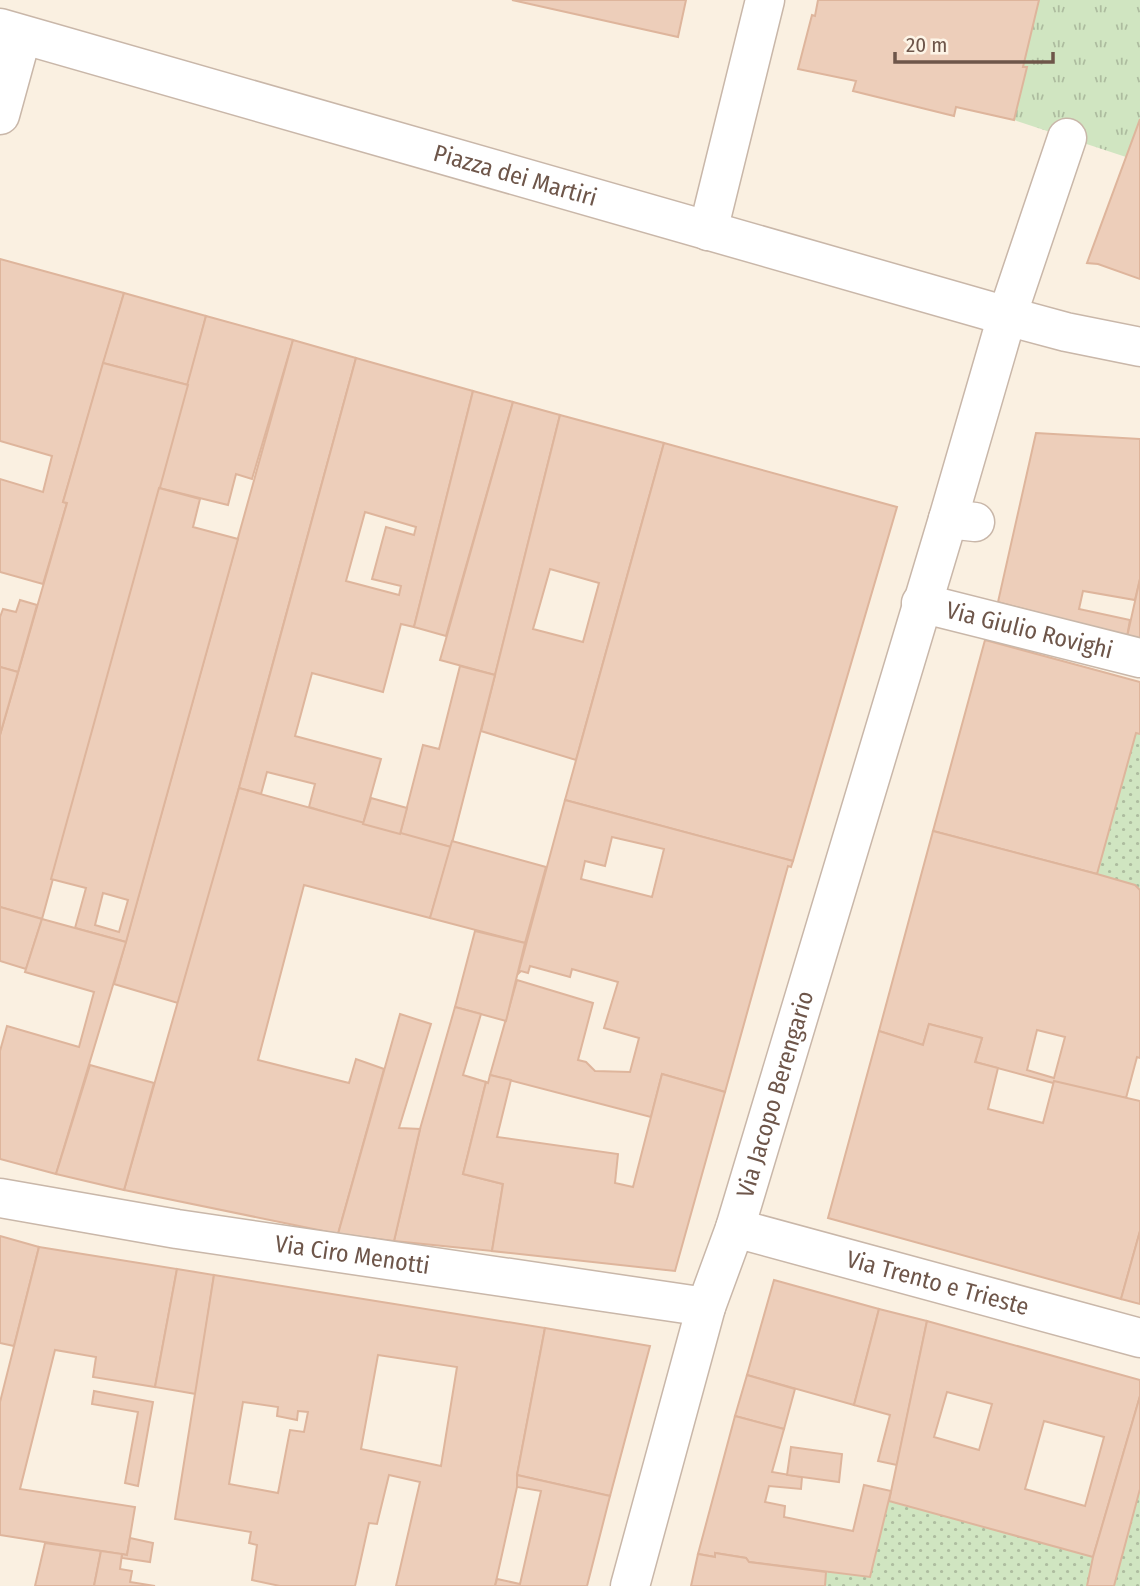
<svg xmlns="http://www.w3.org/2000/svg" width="1140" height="1586" viewBox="0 0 1140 1586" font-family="'Fira Sans Condensed',sans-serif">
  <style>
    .park { fill: url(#park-tufts) }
    .garden { fill: url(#garden-dots) }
    .building { fill: #edceba; stroke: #deb59c; stroke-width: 2; fill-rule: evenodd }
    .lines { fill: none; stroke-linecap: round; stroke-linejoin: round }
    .minor-casing { stroke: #c9b7a9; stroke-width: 41 }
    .minor { stroke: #fff; stroke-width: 38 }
    .labels { text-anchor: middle; stroke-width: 7; stroke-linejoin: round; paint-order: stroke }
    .street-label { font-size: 24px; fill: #6e564a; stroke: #fdf4e6 }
  </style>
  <defs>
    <pattern id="park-tufts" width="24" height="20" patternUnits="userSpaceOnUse" patternTransform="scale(1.75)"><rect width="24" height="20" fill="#d0e5c1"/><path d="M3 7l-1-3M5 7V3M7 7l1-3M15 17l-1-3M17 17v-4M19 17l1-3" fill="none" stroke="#adbc9f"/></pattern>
    <pattern id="garden-dots" width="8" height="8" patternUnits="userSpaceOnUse" patternTransform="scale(1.75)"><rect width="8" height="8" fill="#d0e5c1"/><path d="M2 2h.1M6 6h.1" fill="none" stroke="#adbc9f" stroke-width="1.8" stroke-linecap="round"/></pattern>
  </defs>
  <rect width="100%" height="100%" fill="#faf0e1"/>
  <polygon class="park" points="1039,0 1140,0 1140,118 1126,157 1014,120 1027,68 1023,67"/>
  <g class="garden">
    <polygon points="1136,733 1140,734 1140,888 1097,874"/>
    <polygon points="1140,1489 1140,1586 825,1586 826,1572 870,1577 891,1491 1093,1557"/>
  </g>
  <g class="building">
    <polygon points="512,0 686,0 678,37"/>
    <polygon points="818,0 1039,0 1023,67 1027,67 1014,120 956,107 954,116 853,91 856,81 798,69 812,15 815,16"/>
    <polygon points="1140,119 1140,279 1098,264 1087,263"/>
    <polygon points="0,259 124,293 63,502 67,503 43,584 0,572 0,479 43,492 52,456 0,441"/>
    <polygon points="124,293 206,316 188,385 103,363"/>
    <polygon points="206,316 293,340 252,479 236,474 228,505 159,488"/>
    <polygon points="293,340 356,358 211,890 178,1003 114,984"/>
    <path d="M 356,358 L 473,391 L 414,627 L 401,624 L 383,692 L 312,673 L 295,736 L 381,759 L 363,824 L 309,807 L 315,784 L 267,772 L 261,794 L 239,788 ZM 365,512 L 416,527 L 414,535 L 386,527 L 372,579 L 401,586 L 399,595 L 346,581 Z"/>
    <polygon points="103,363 188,385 42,919 0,907 0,735 67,503 63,502"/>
    <polygon points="473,391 513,402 446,636 414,627"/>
    <polygon points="513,402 560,415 495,675 440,660"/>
    <path d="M 560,415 L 664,443 L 576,760 L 481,731 ZM 550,569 L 599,583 L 583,642 L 533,629 Z"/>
    <polygon points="1036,433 1140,439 1140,579 1135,600 1083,591 1079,609 1130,620 1127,637 998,602"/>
    <polygon points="664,443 897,507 793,861 565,800"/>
    <path d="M 159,488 L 200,499 L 193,527 L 238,539 L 126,942 L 75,928 L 86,888 L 51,879 ZM 103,893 L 128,900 L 119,932 L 95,925 Z"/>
    <polygon points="1140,579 1140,641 1127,637"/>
    <polygon points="20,600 37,605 18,672 0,667 0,617 3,609 16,612"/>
    <polygon points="985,640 1140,682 1140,734 1136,733 1097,874 933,831"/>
    <polygon points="460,666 495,675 451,847 400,834 423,745 439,749"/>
    <polygon points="0,667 18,672 0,735"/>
    <polygon points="239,788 451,847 430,918 304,885 258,1060 349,1083 356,1059 384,1069 338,1234 124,1190"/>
    <polygon points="371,798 407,808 400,834 363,824"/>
    <path d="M 565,800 L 793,861 L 791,867 L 788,866 L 725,1092 L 662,1074 L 651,1117 L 490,1075 L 517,980 L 593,1003 L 578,1060 L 586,1062 L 595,1071 L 630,1072 L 639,1038 L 604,1028 L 618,982 L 572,969 L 570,977 L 530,966 L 528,973 L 521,971 L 518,974 ZM 612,837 L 664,849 L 652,897 L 581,879 L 585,861 L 605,866 Z"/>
    <path d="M 933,831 L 1097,874 L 1135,885 L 1140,890 L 1140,1058 L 1137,1057 L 1126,1098 L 1053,1083 L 975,1062 L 982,1038 L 929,1024 L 923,1045 L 879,1031 ZM 1037,1030 L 1065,1037 L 1054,1078 L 1027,1070 Z"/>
    <polygon points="452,841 546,867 525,943 430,918"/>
    <polygon points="0,907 42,919 26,969 0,961"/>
    <polygon points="42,919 126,942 56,1174 0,1159 0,1051 7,1026 79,1047 94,992 25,972"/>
    <polygon points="475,931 525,943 506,1021 455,1007"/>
    <polygon points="455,1007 481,1014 463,1075 486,1082 463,1174 503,1184 492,1251 394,1241 420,1129"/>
    <polygon points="400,1014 431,1024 399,1128 420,1129 394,1241 338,1234"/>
    <polygon points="929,1024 982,1038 975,1062 998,1068 988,1109 1043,1123 1054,1081 1140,1101 1140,1231 1121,1299 828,1218 879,1031 923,1045"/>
    <polygon points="90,1065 154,1083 124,1190 56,1174"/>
    <polygon points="662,1074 725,1092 675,1271 492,1251 503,1184 463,1174 486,1082 488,1083 490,1075 511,1080 497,1137 618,1154 615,1183 633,1187"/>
    <polygon points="1140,1231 1140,1304 1121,1299"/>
    <polygon points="0,1236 39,1247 14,1346 0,1343"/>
    <polygon points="39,1247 177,1269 155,1387 93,1377 96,1357 55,1350 20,1489 135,1507 127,1555 0,1535 0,1402"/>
    <polygon points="177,1269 214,1275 196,1394 155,1387"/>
    <path d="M 214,1275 L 545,1328 L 517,1475 L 517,1487 L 495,1586 L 396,1586 L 420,1482 L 389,1475 L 377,1524 L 369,1523 L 355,1586 L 280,1586 L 252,1580 L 257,1545 L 249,1543 L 251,1532 L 175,1519 ZM 378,1355 L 457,1367 L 441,1466 L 361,1449 ZM 243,1402 L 278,1407 L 277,1416 L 297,1420 L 298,1411 L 308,1412 L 304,1432 L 290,1430 L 278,1493 L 229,1484 Z"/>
    <polygon points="774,1280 879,1309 854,1405 747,1375"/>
    <polygon points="879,1309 927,1321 897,1465 878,1461 890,1415 854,1405"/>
    <path d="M 927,1321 L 1140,1380 L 1140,1396 L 1093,1557 L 889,1501 ZM 947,1392 L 992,1404 L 979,1450 L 934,1437 ZM 1044,1421 L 1104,1437 L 1085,1506 L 1025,1489 Z"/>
    <polygon points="545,1328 650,1346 610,1496 517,1475"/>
    <polygon points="747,1375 795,1389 784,1429 735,1416"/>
    <polygon points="94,1391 153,1402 138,1486 125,1483 138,1412 92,1404"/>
    <polygon points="1140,1396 1140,1489 1114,1586 1087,1586 1093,1557"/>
    <polygon points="735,1416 784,1429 772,1472 802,1477 801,1489 769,1486 765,1502 785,1506 784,1517 853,1531 864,1485 891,1491 870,1577 749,1562 746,1558 715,1553 715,1557 698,1554"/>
    <polygon points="791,1447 842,1454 839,1482 787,1475"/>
    <polygon points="517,1475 610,1496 587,1586 495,1586 497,1579 520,1584 541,1491 517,1487"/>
    <polygon points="130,1538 153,1543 150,1562 122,1558 122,1554 127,1555"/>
    <polygon points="45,1543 101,1551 94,1586 35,1586"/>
    <polygon points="101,1551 122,1554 120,1569 132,1571 130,1582 155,1586 94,1586"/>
    <polygon points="715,1553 746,1558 749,1562 826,1572 825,1586 691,1586 698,1554 715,1557"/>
  </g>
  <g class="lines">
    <g class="minor-casing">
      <g id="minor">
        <path id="s1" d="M 0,28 L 1007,316 L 1066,332 L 1140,347"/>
        <polyline points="0,115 22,35"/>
        <polyline points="708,231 765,0"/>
        <polyline points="975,522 948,519 1007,316 1067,138"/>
        <path id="s2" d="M 921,603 L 1140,658"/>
        <path id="s3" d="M 0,1198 L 177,1229 L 706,1307"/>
        <path id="s4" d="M 735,1228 L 1140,1338"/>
        <path id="s5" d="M 630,1586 L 706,1307 L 735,1228 L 948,519"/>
      </g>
    </g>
    <use href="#minor" class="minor"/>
  </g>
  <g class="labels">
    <g class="street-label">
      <text dy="8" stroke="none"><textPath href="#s1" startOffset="536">Piazza dei Martiri</textPath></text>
      <text dy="8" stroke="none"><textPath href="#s2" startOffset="112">Via Giulio Rovighi</textPath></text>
      <text dy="8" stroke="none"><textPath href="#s5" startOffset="513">Via Jacopo Berengario</textPath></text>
      <text dy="8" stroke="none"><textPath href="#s3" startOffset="357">Via Ciro Menotti</textPath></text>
      <text dy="8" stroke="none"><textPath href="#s4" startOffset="210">Via Trento e Trieste</textPath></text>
    </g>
  </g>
  <path d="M895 52v10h158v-10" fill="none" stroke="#6e564a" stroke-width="3.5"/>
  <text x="906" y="52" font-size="21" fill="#6e564a" stroke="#fdf4e6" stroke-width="5" paint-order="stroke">20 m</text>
</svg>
